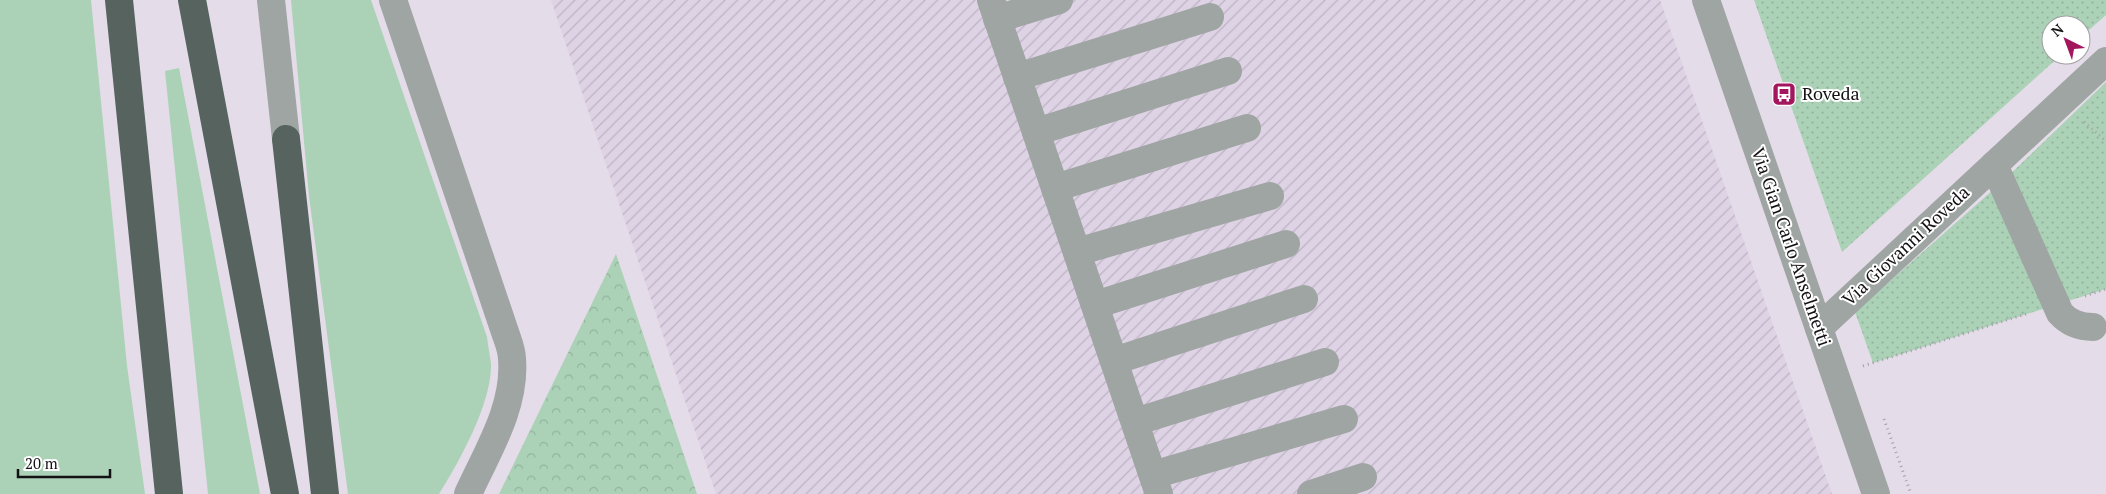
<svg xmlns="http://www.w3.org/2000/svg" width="2106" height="494" viewBox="0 0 2106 494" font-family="'PT Serif',serif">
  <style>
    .industrial { fill: url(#industrial-furrows) }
    .grass { fill: #abd2b7 }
    .forest { fill: url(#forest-crowns) }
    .park { fill: url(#park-dots) }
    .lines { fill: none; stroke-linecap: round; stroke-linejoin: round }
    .path { stroke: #a59fa8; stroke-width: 3; stroke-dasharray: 1 4; stroke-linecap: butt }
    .minor { stroke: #9fa5a2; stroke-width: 28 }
    .highway { stroke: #56635e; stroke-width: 28 }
    .labels { text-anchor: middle; stroke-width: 4; stroke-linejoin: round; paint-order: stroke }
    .poi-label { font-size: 18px; fill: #141115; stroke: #fff; text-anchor: start }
    .street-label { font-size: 18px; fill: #141115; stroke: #fff }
  </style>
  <defs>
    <pattern id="industrial-furrows" width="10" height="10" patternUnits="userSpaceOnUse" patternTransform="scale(1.25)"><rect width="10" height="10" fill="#ded2e5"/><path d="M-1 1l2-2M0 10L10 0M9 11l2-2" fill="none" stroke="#beb3c4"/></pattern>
    <pattern id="forest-crowns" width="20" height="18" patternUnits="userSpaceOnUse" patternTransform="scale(1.25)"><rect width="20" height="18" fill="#abd2b7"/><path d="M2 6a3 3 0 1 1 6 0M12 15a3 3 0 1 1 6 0" fill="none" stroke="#92b39c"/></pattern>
    <pattern id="park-dots" width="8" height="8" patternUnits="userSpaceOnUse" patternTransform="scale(1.25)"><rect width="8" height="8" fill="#abd2b7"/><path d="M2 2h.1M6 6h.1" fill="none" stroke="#92b39c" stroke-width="1.8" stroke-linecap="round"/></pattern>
  </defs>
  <rect width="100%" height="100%" fill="#e4dce8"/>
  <polygon class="industrial" points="551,0 1660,0 1832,494 716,494"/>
  <g class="grass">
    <polygon points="0,0 91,0 127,366 145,494 0,494"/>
    <path d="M 291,0 L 371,0 L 487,337 C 488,346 490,355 491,364 C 492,403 459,462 439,494 L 348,494 L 309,196 Z"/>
    <polygon points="179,68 260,494 208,494 165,71"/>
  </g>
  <polygon class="forest" points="616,254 697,494 499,494"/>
  <g class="park">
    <polygon points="1754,0 2106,0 2106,15 2081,37 2081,25 2051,25 2051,55 2061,55 1842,252"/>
    <polygon points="2106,82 2106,289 1873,363 1855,312 2002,182"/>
  </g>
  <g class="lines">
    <g class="path">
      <polyline points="2084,122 2106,141"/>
      <polyline points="2085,296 2106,289"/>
      <polyline points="1863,366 2029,313"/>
      <polyline points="1884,419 1911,494"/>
    </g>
    <g class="minor">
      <polyline points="271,0 286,139"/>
      <path d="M 393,0 L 505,332 C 508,341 512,350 512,359 C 516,407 487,452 468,494"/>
      <polyline points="991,0 1159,494"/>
      <polyline points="1706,0 1876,494"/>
      <polyline points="997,19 1059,0"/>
      <polyline points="1017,77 1210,17"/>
      <polyline points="1036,132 1228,71"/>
      <path d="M 1994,165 L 2060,313 C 2069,323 2079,327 2093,327"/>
      <polyline points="1055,188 1247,128"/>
      <polyline points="1077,252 1270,196"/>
      <polyline points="1095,305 1286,244"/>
      <polyline points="1819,328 2106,61"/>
      <polyline points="1114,361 1304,299"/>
      <polyline points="1135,422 1325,362"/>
      <polyline points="1153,475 1344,419"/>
      <polyline points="1311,494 1363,477"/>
    </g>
    <g class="highway">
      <polyline points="119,0 169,494"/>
      <polyline points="192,0 285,494"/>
      <polyline points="286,139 325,494"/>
    </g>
  </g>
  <defs>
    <g id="bus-square" transform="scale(1.25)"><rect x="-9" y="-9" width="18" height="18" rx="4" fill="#a3155c" stroke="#fff"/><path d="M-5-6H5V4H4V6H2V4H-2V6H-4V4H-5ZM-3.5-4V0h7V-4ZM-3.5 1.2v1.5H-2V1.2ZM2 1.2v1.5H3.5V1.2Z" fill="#fff"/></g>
  </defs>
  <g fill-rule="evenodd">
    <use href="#bus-square" x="1784" y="94"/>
  </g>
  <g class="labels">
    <g class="poi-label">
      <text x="1802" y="100">Roveda</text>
    </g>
    <g class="street-label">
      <text transform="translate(1906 246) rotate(-43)" y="6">Via Giovanni Roveda</text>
      <text transform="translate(1791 247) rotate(71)" y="6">Via Gian Carlo Anselmetti</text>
    </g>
  </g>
  <g transform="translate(2066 40) rotate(318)"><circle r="24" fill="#ffffff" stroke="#a1a0a1"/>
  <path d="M0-4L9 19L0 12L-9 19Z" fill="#a3155c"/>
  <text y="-8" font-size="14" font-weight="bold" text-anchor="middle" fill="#141115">N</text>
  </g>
  <path d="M18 469v8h92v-8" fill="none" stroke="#141115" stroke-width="2.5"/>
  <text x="25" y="469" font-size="15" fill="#141115" stroke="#ffffff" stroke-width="4" paint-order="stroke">20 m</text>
</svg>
